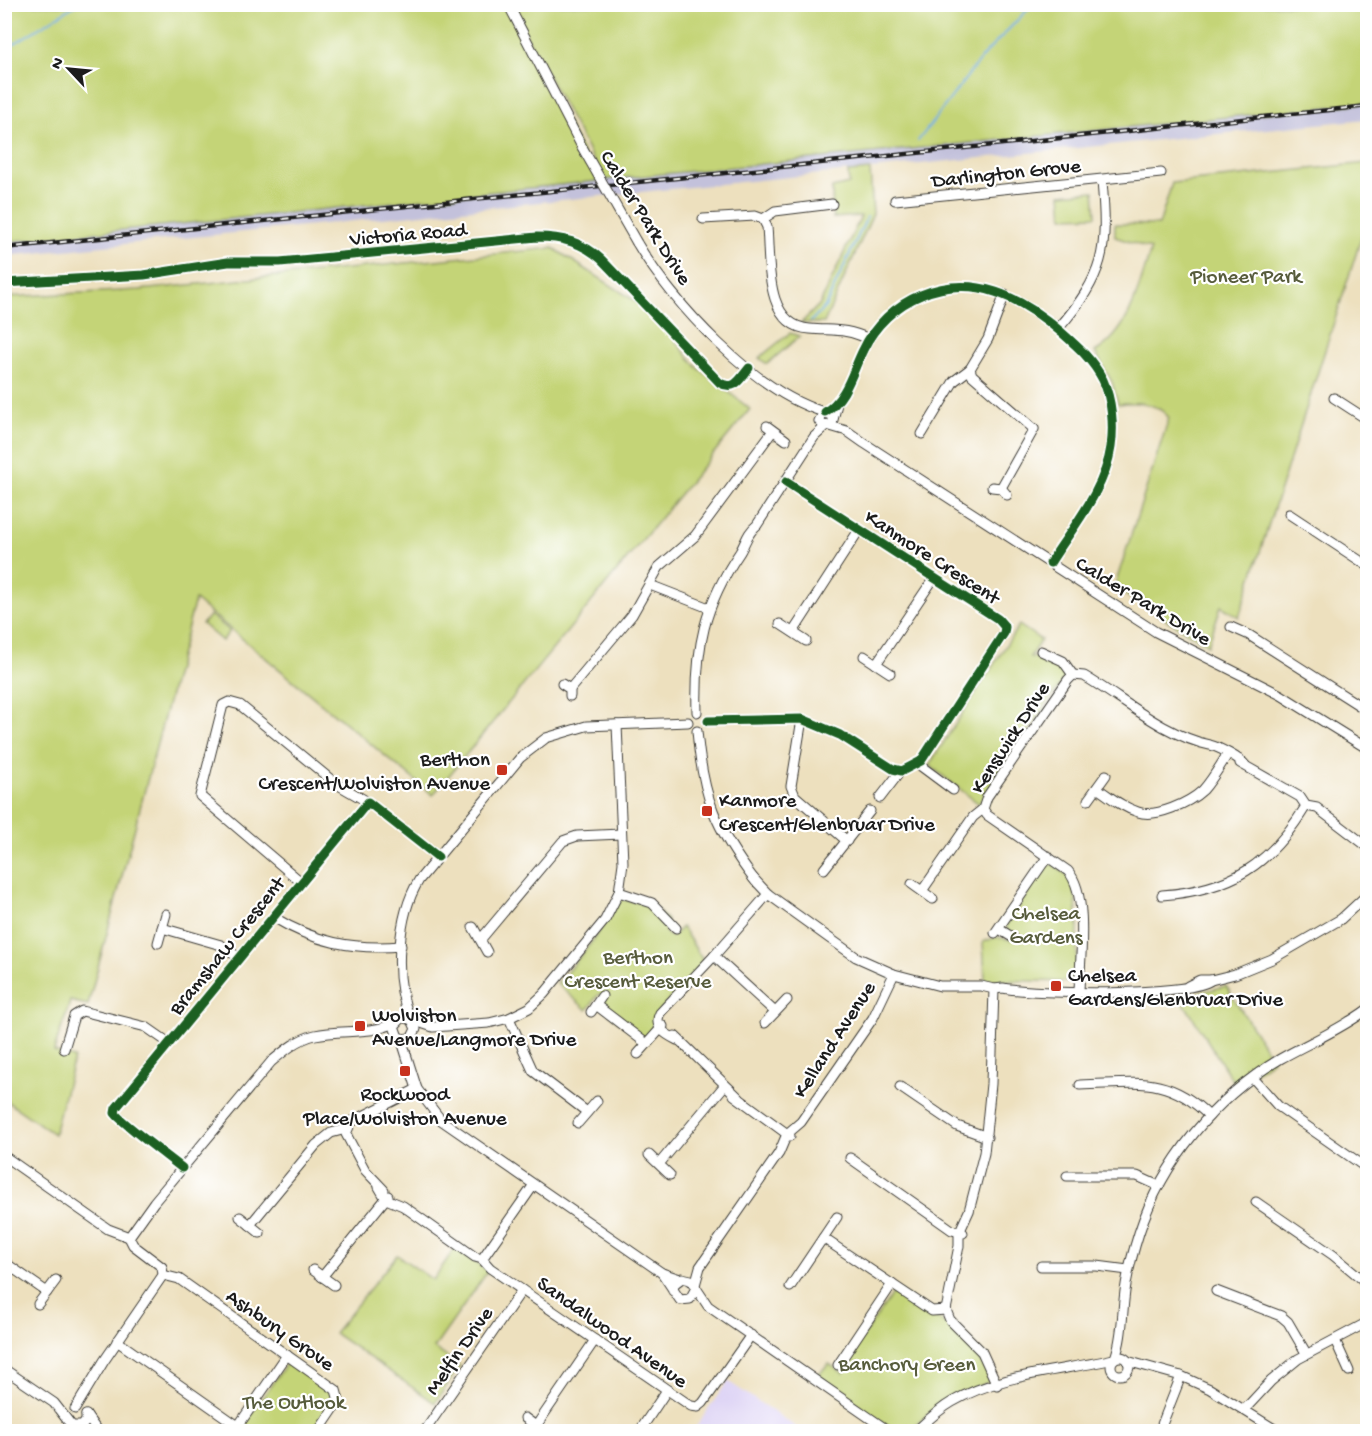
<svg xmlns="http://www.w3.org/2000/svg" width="1372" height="1436" viewBox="0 0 1372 1436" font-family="'Gochi Hand',sans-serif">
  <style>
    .built { fill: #dfd5f5 }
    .industrial { fill: #c3c1db }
    .green { fill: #c4d477; stroke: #70784a; stroke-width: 1.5 }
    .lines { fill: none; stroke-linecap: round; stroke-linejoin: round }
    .stream { stroke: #73afe5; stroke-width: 2 }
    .minor-casing { stroke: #3b3934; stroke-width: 11 }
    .minor { stroke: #fff; stroke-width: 9 }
    .rail-casing { stroke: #1c1c1c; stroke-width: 4.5 }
    .rail { stroke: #fff; stroke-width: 2; stroke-dasharray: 7; stroke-linecap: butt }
    .minor-bridge-casing { stroke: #3b3934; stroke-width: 11; stroke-linecap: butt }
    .minor-bridge { stroke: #fff; stroke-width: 9 }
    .cycleway-casing { stroke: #fff; stroke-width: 13 }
    .cycleway { stroke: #1b5e20; stroke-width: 9 }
    .poi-dot { fill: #c8321e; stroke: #fff; stroke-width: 2 }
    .labels { text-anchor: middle; stroke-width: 4.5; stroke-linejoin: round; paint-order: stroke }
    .street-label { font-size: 21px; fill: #1c1c1c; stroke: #fff }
    .park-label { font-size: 21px; fill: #575c3c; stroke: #fff }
    .poi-label { font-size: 21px; fill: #1c1c1c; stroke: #fff; text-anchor: start }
  </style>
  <rect width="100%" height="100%" fill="#fff"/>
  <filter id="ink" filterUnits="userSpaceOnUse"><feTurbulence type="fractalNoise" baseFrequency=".0167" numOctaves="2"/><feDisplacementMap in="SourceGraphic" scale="12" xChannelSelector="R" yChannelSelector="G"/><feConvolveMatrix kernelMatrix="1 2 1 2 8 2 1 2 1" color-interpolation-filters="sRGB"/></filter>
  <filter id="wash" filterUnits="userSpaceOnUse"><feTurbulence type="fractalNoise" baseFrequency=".008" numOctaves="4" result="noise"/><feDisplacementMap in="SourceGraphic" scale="24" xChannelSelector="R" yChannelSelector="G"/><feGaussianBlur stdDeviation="1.35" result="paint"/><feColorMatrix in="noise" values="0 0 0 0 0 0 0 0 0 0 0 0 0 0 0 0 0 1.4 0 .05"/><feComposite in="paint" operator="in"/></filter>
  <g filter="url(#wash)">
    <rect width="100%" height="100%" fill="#ede0be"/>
    <polygon class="built" points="728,1381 738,1388 802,1431 693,1431"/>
    <polygon class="industrial" points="1367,102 1367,119 5,256 5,242"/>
    <g class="green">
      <polygon points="5,5 505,5 598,181 5,242"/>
      <polygon points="510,5 1367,5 1367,103 604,180"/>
      <path d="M 1367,163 L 1367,220 L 1239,617 L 1221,606 L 1208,645 L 1114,588 L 1169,418 C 1157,402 1137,401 1118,404 L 1112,382 L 1095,352 C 1131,331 1139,286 1151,249 L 1115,237 L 1115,224 L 1159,225 L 1172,183 Z"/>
      <polygon points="870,170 873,214 824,323 801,323 820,304 861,216 833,218 832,188 849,184 848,172"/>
      <polygon points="1094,191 1096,216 1063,217 1061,194"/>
      <path d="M 553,248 L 651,311 L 697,367 L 750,409 L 433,795 L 195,600 L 88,1005 L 70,1001 C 66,1018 58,1035 54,1052 L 74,1058 L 54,1134 L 5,1100 L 5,297 L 139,290 Z"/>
      <polygon points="790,333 800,336 767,364 759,358"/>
      <polygon points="210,615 230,631 222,641 202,624"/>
      <polygon points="1019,625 1041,640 1030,657 1051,660 1065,667 1067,675 979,804 929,765"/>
      <polygon points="1053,864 1074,880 1078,924 1076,982 985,980 983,942 996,937 1011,940 1006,925 1045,866"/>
      <path d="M 621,899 L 651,905 L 667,920 L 665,932 L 671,937 L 682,927 L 704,962 L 656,1015 L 654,1028 L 646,1039 C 633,1030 600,1016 605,998 L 599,994 L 587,1010 L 557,984 L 590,944 Z"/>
      <polygon points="1226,986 1273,1060 1236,1086 1180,997"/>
      <polygon points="455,1248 488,1271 434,1348 460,1366 435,1403 334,1333 397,1255 433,1280"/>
      <path d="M 894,1291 L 901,1293 C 934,1317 976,1338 990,1378 L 989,1382 C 953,1397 938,1403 910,1431 L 893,1430 L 816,1376 L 829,1364 L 843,1373 L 850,1355 Z"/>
      <polygon points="288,1361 334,1395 333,1403 313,1431 238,1432"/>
    </g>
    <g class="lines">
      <g class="stream">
        <polyline points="4,50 77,4"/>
        <polyline points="918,141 982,57 1033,4"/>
        <polyline points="811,321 825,307 867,217"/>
      </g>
    </g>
  </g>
  <g filter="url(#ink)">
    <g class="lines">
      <g class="minor-casing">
        <g id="minor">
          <polyline points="508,4 582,147"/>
          <polyline points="895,200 1161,173"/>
          <polyline points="703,219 755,216 763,219"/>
          <path d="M 763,219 L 767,227 C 770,260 764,326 810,329 C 834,331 845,328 869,339"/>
          <polyline points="763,219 775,211 832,204"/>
          <path d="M 637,243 C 673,304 755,392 824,412"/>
          <path d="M 4,283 L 144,275 L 228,262 L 280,262 L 537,237 C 562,237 582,242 601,259 L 720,383 C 735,391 740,379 749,368"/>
          <path d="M 1058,329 C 1105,274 1108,251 1102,181"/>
          <polyline points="1334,398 1368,420"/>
          <path d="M 825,412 C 847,398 852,372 863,350 C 874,326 896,305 921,295 C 974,273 1021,297 1061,332 C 1078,347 1093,360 1103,380 C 1112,400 1114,426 1111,447 C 1105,490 1072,528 1050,563"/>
          <polyline points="833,416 824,412 819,421 824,426 832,424 837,404"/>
          <polyline points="767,426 786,440"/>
          <polyline points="830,426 847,431 864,443 1156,632 1281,695 1368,749"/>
          <polyline points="922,434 954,381 970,369"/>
          <polyline points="992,487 1001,488 1007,495"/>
          <polyline points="1001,488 1034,429 972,375 970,369 988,339 1005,294"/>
          <polyline points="1289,514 1368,566"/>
          <polyline points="650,585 709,608"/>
          <polyline points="780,624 806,641"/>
          <polyline points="1231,627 1249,635 1368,711"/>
          <polyline points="793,632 859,530"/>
          <polyline points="1041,651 1063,661 1073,675"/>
          <polyline points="864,656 890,673"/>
          <polyline points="876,664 934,578"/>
          <polyline points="562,684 570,689 570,696"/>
          <polyline points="570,689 632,615 659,567 695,536 772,432"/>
          <path d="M 697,712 C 695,648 704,605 740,552 C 746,542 747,533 757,525 L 814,437 L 826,426"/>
          <polyline points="802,719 791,786 795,796 847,841"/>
          <polyline points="708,721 802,719 840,735 893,769 902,771 921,761 1004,633 1005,627 998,619 786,482"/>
          <path d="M 697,731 C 703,798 715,828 756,882"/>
          <polyline points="1240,763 1300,797 1306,806 1317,808 1368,847"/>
          <polyline points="918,764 953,790"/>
          <path d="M 1097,788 C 1110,797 1122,807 1138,812 C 1156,818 1189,803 1203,790 C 1212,780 1220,766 1227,755"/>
          <polyline points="880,798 900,772"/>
          <polyline points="1088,800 1106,775"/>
          <polyline points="824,869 870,811"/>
          <path d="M 753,878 L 768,894 L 829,938 L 856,957 L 894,974 L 940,986 L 981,986 L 994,989 L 1003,988 C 1035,994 1188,997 1211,980"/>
          <polyline points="301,882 200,796 223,705 229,702 240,705 335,783 368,802"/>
          <polyline points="912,884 933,899"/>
          <polyline points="922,891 973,817 983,809"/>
          <polyline points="619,892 652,903 676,928"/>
          <path d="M 1162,895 C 1231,890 1270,865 1306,806"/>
          <path d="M 273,917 C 314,942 352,950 401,946"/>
          <polyline points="473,927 487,952"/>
          <polyline points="162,928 221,945 239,958"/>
          <polyline points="999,929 1012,937"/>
          <polyline points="995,933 1048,856"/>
          <polyline points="481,939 563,841 577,836 621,834"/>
          <polyline points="158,943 166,914"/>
          <polyline points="714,956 775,1012"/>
          <polyline points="1188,986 1200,980 1211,980 1235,974 1272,959 1341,919 1368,894"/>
          <polyline points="994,989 991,1084 984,1153 969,1211 959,1233 959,1246 946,1310 950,1320 982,1352 997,1385"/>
          <path d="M 1079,991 C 1080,960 1089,895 1068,871 L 987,815 L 983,809 L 987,797 L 1068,680 L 1073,675 L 1084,676 C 1122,698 1165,736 1210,745 C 1218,747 1240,758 1245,765"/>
          <polyline points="596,1005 647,1044"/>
          <polyline points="591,1012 602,996"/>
          <path d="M 410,1018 C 393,980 397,916 419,880 L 520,758 L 546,738 L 586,726 L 688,722"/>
          <polyline points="509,1018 533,1071 587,1112"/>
          <polyline points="765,1023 787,1000"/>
          <polyline points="396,1036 403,1039 412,1037 416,1029 412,1020"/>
          <polyline points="675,1036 739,1098"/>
          <polyline points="398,1037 394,1026 403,1017 433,1027 489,1023 509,1018 529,1008 544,994 605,920 619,892 623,863 617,725"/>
          <polyline points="401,1038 417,1089 441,1120 662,1273 680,1279"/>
          <path d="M 677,1040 C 665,1034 653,1027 660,1013 L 714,956 L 768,894"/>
          <polyline points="64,1049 74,1016 82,1011 146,1027 169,1043"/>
          <polyline points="638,1054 663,1026"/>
          <polyline points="1253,1078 1278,1106 1368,1169"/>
          <path d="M 1080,1085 C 1135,1084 1167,1074 1209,1116"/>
          <polyline points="900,1087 957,1126 987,1137"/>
          <polyline points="734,1095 790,1136"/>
          <polyline points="578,1123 597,1101"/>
          <polyline points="649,1155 670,1175"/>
          <polyline points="4,1156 108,1229 129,1237"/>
          <polyline points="850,1158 952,1230 963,1233"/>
          <polyline points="659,1164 725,1085"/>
          <path d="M 182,1168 C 171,1159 118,1120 115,1113 L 116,1108 L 368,802 L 438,857"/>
          <polyline points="1067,1176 1137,1176 1159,1186"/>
          <polyline points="379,1187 386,1199 403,1206 475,1257 482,1259 490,1268 691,1406 698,1407 703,1403 751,1335"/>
          <polyline points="384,1190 365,1170 346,1134 351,1122 417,1089"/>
          <polyline points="1256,1202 1333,1255 1368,1284"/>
          <polyline points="240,1217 260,1233"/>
          <polyline points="250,1225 316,1145 331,1133 346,1129"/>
          <polyline points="823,1238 932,1311 946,1310"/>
          <polyline points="482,1259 533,1186"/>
          <polyline points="4,1262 47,1292"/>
          <polyline points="1041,1266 1097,1266 1128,1270"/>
          <polyline points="313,1270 334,1285"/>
          <polyline points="662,1273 680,1300 690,1299 696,1288 691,1280 682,1278 674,1284 673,1291"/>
          <polyline points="163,1275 179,1279 336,1390 339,1401 318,1432"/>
          <polyline points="322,1277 388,1196"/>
          <polyline points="695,1285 700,1267 779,1153 787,1134 801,1122 873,1018 894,974"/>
          <polyline points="790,1287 837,1217"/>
          <polyline points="696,1288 708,1306 890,1432"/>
          <polyline points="1216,1291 1281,1316 1288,1322 1306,1353"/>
          <polyline points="38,1304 56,1280"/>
          <polyline points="1335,1340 1349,1371"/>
          <polyline points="117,1341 238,1426"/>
          <circle cx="1120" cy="1366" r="9"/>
          <path d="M 1115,1358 C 1122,1340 1122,1319 1124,1300 C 1126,1277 1132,1255 1139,1233 C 1162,1161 1216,1097 1280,1059 C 1310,1042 1340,1030 1368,1009"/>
          <polyline points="1127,1361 1181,1376 1210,1389 1279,1432"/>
          <polyline points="838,1365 892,1284"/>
          <polyline points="4,1369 54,1403 72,1426 82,1426 86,1421 86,1415"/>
          <path d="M 75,1409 L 104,1361 L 163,1275 L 162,1267 L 133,1245 L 129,1237 L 154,1202 L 271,1062 C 284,1051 298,1039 315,1035 C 342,1029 370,1035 395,1023"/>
          <polyline points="1245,1409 1271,1381 1298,1359 1368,1322"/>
          <polyline points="86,1415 98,1432"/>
          <polyline points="525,1418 544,1432"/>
          <polyline points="536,1426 595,1340"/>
          <polyline points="234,1432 287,1355"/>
          <polyline points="424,1432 522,1290"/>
          <polyline points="639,1432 667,1390"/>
          <path d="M 915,1432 C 927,1421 938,1410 952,1402 C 1000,1374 1061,1371 1114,1359"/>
          <polyline points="1159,1432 1181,1376"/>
        </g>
      </g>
      <use href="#minor" class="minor"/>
      <g class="rail-casing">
        <polyline id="rail" points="4,248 1368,106"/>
      </g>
      <use href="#rail" class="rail"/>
      <g class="minor-bridge-casing">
        <polyline id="minor-bridge" points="582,147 637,243"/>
      </g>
      <use href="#minor-bridge" class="minor-bridge"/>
      <g class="cycleway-casing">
        <g id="cycleway">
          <path d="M 4,283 L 144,275 L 228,262 L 280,262 L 537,237 C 562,237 582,242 601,259 L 720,383 C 735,391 740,379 749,368"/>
          <path d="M 825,412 C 847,398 852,372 863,350 C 874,326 896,305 921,295 C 974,273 1021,297 1061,332 C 1078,347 1093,360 1103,380 C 1112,400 1114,426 1111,447 C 1105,490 1072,528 1050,563"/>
          <polyline points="708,721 802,719 840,735 893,769 902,771 921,761 1004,633 1005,627 998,619 786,482"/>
          <path d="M 182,1168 C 171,1159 118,1120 115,1113 L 116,1108 L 368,802 L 438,857"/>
        </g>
      </g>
      <use href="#cycleway" class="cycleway"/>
    </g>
  </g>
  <g class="poi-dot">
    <rect x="496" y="764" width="12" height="12" rx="3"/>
    <rect x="701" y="805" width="12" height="12" rx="3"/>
    <rect x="1050" y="980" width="12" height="12" rx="3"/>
    <rect x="354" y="1020" width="12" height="12" rx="3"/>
    <rect x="399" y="1065" width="12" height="12" rx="3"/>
  </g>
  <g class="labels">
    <g class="street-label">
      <text transform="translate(1006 172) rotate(-6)" y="7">Darlington Grove</text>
      <text transform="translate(647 217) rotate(58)" y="7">Calder Park Drive</text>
      <text transform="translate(408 233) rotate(-5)" y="7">Victoria Road</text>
      <text transform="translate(933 556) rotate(33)" y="7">Kanmore Crescent</text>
      <text transform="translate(1144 600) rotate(31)" y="7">Calder Park Drive</text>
      <text transform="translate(1009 737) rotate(-57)" y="7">Kenswick Drive</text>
      <text transform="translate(226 945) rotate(-51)" y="7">Bramshaw Crescent</text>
      <text transform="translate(833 1039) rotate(-57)" y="7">Kelland Avenue</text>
      <text transform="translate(281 1329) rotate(35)" y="7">Ashbury Grove</text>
      <text transform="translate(613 1331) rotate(35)" y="7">Sandalwood Avenue</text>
      <text transform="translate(458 1350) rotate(-55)" y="7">Melfin Drive</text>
    </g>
    <g class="park-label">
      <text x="1246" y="282">Pioneer Park</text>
      <text x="1046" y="919">Chelsea<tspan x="1046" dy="24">Gardens</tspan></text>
      <text x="638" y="963">Berthon<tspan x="638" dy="24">Crescent Reserve</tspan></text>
      <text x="907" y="1370">Banchory Green</text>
      <text x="294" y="1408">The Outlook</text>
    </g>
    <g class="poi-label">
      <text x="490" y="765" text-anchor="end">Berthon<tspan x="490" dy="24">Crescent/Wolviston Avenue</tspan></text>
      <text x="719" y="806">Kanmore<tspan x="719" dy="24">Crescent/Glenbruar Drive</tspan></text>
      <text x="1068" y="981">Chelsea<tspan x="1068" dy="24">Gardens/Glenbruar Drive</tspan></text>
      <text x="372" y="1021">Wolviston<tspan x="372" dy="24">Avenue/Langmore Drive</tspan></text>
      <text x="405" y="1100" text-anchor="middle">Rockwood<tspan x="405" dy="24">Place/Wolviston Avenue</tspan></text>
    </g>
  </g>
  <rect width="1372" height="1436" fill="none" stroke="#fff" stroke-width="24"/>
  <g transform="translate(69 69) rotate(296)" stroke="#ffffff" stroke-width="4.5" paint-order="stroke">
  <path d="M0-4.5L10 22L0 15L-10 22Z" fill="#1c1c1c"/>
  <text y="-9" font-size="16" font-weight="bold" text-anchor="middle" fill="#1c1c1c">N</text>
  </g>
</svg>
